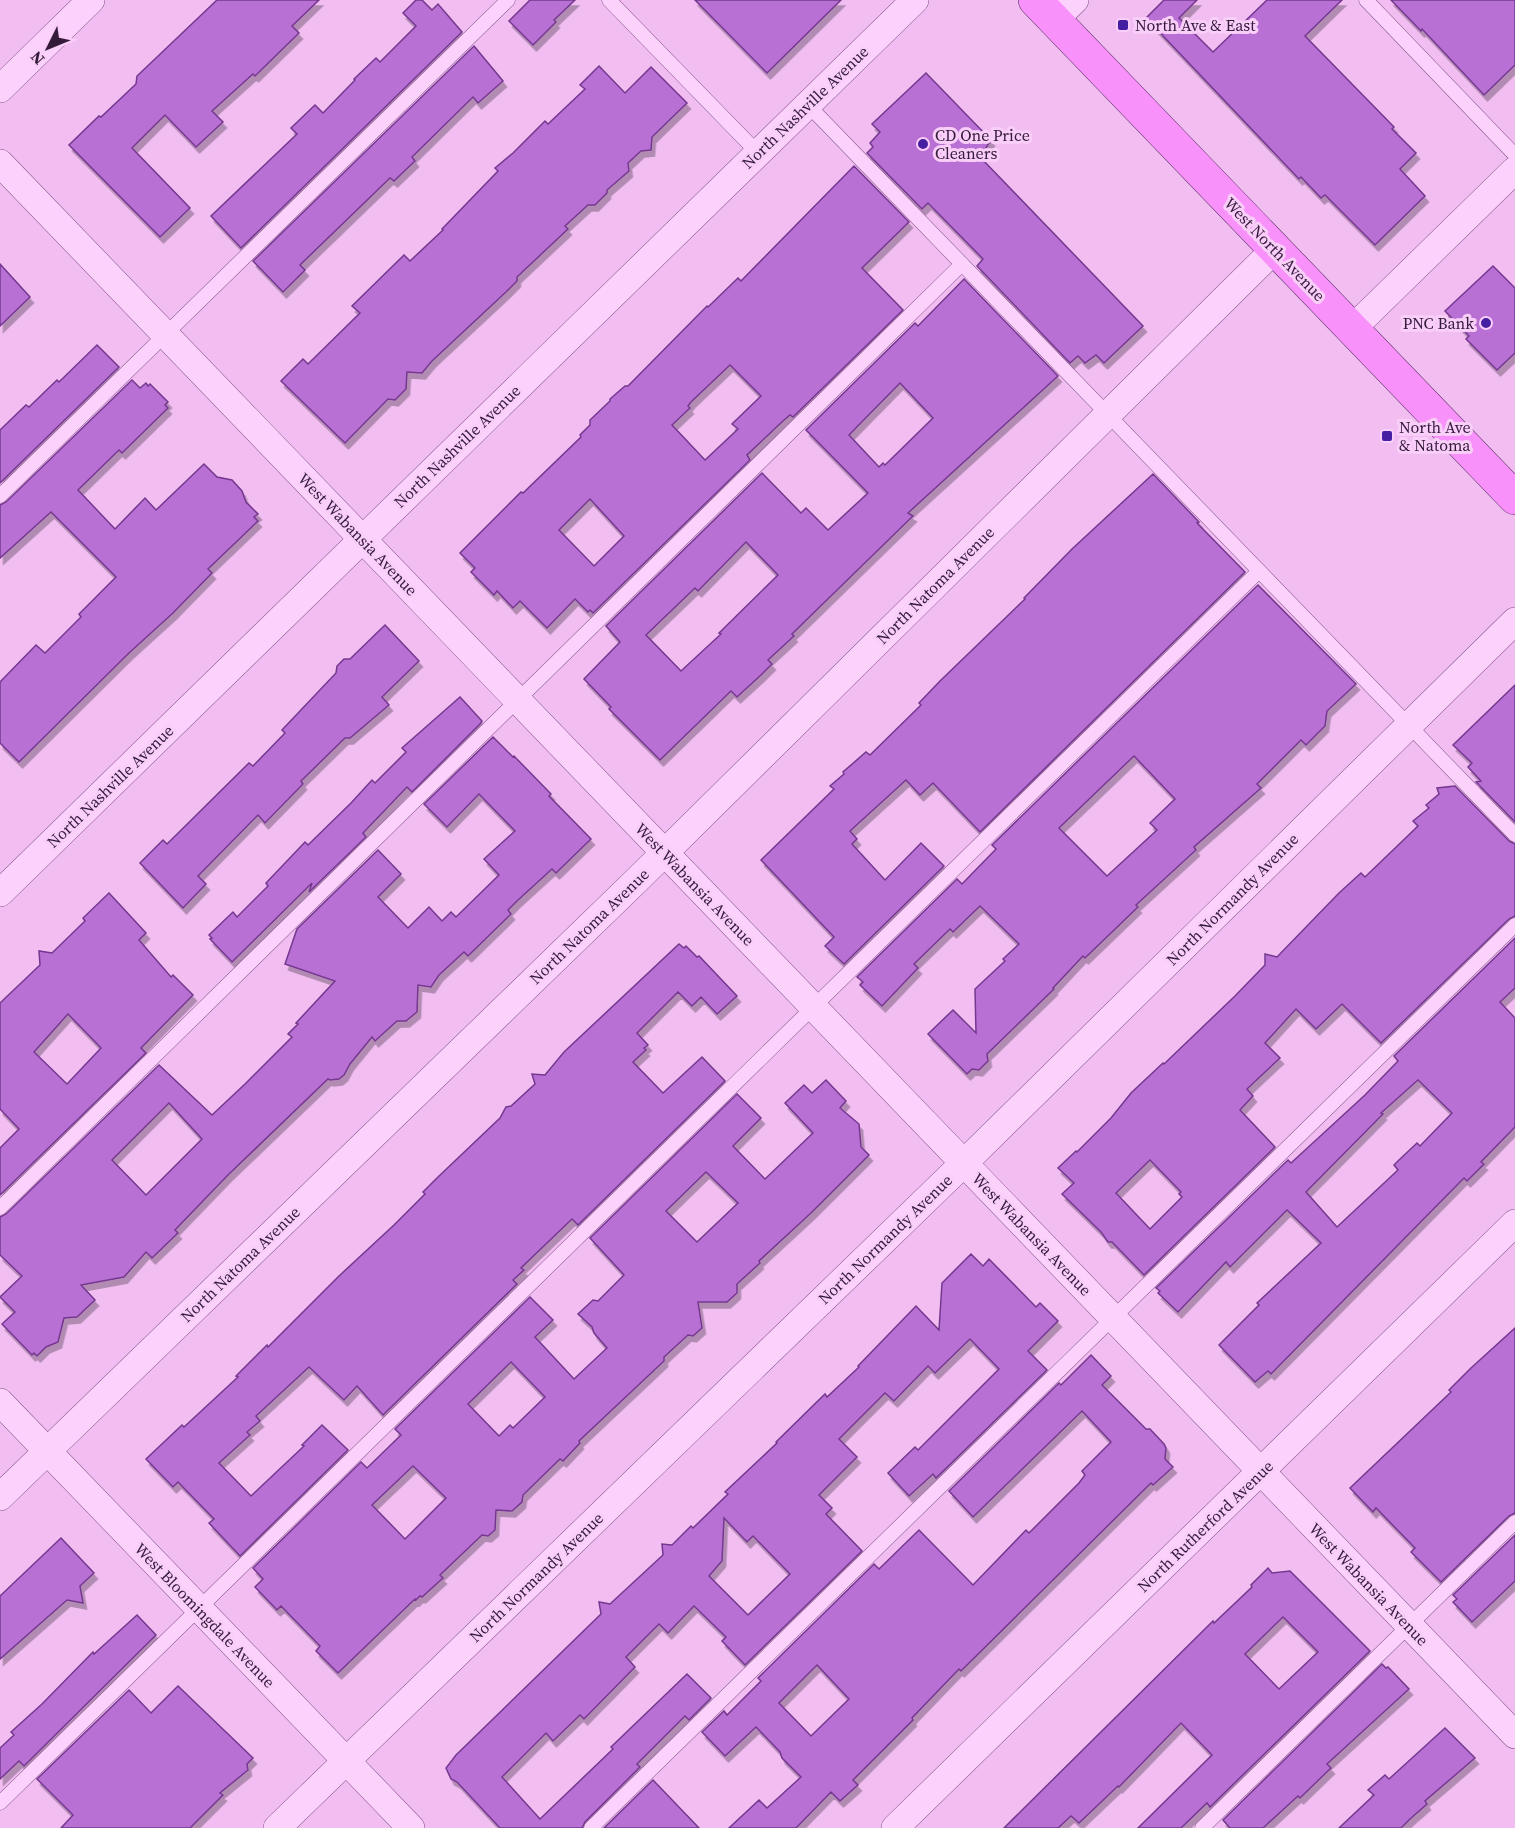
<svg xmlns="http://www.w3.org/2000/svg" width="1515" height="1828" viewBox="0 0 1515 1828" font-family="'Source Serif 4',serif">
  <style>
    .building { fill: #b870d4; stroke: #74388e; stroke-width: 1.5; fill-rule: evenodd; filter: url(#shadow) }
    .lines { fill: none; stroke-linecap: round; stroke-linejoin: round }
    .lane-casing { stroke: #83558c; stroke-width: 15 }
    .street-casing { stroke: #83558c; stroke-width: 28 }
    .primary-casing { stroke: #4e2a59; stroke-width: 34 }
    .lane { stroke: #fcd2fc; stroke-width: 14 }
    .street { stroke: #fcd2fc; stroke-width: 27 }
    .primary { stroke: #f991fa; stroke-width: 33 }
    .poi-dot { fill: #461ea1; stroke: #f9cef8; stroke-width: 2 }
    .labels { text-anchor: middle; stroke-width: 6; stroke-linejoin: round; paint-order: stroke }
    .poi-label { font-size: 16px; fill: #341b3a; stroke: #f9cef8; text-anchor: start }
    .street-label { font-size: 16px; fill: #341b3a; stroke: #f9cef8 }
  </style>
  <defs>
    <filter id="shadow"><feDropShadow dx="3.5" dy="6" stdDeviation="0" flood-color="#0004"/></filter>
  </defs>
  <rect width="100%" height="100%" fill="#f2bef2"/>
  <g class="building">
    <polygon points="217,0 319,0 292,26 299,33 255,76 253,74 212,111 223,122 196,147 165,115 132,148 190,208 160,237 69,145 99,116 101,117 136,84 137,76"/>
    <polygon points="416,0 422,0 432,10 438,4 462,32 241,248 211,216 297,134 291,128 315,105 323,113 355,80 354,79 376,58 380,62 416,26 403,13"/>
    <polygon points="530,0 575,0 554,20 556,22 533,45 509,21"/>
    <polygon points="695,0 841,0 767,73"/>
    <polygon points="1164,0 1197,0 1179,18 1213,52 1267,0 1342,0 1305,36 1394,127 1392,129 1416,153 1400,169 1425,196 1375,245 1325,195 1321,198 1301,177 1299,179 1146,18"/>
    <polygon points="1391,0 1515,0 1515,65 1484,95 1422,29 1421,31"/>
    <polygon points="474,46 503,81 478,103 473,97 412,157 415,161 394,181 390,178 300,265 305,270 283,292 253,261"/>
    <polygon points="599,66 625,93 651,67 687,103 652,137 651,150 641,151 628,163 629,171 607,190 607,193 595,205 588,205 565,226 568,229 517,277 517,281 506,292 432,361 422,373 407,372 406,389 395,400 388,399 345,443 281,381 303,359 308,364 360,313 352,306 404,255 410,261 443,230 442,229 498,171 495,168 513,153 545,121 548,124 585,89 580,85"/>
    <polygon points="926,73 991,140 980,157 1143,326 1104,363 1096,355 1085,363 1078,356 1070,363 977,266 983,259 928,203 922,209 867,153 873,147 870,143 880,132 872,124"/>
    <path d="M 854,166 L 909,222 L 862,268 L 903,310 L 793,417 L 790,415 L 783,421 L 747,455 L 750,460 L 593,613 L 590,610 L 588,612 L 575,599 L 547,628 L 520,601 L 513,608 L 497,591 L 494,595 L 471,572 L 475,568 L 460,553 L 521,492 L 523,493 L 581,437 L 580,435 L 590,425 L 590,420 L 610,401 L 610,399 L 625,386 L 628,386 L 707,306 L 708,307 L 738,278 L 741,281 ZM 730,365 L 761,396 L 732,424 L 738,429 L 705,460 L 672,425 L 690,408 L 688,406 L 691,402 ZM 590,499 L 624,536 L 594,566 L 559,530 Z"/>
    <polygon points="0,264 30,297 0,326"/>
    <polygon points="1493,266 1515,288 1515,353 1497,370 1466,339 1469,336 1445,311"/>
    <path d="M 964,279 L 1058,376 L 908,513 L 913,516 L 792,634 L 794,636 L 768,660 L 772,664 L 761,675 L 737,697 L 731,691 L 660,760 L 609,709 L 611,707 L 584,679 L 620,642 L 606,626 L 762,473 L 801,513 L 806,508 L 828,530 L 868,493 L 806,430 L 915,323 L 918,326 ZM 900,383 L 933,418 L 885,465 L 883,463 L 879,467 L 849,435 ZM 746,542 L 778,575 L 719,633 L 721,634 L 681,671 L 646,635 L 695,588 L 698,591 Z"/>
    <polygon points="97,345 119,367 0,483 0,430 26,405 29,407 57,380 59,382"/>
    <polygon points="132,380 140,388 146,383 148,386 150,384 168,402 165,405 168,408 122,453 119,450 78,490 115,529 145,498 156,510 204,464 217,477 232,480 242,491 246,502 258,514 254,517 258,521 208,569 212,573 173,613 129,653 19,762 0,743 0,682 36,645 45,653 81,617 79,614 116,577 51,512 0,558 0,505 6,502"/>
    <polygon points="1153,474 1199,522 1197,523 1245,572 980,832 933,783 920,795 906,780 850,831 857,839 852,844 885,880 921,843 944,866 844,964 825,946 834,937 761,860 834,789 830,786 844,774 843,772 866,752 870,755 921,705 919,703 940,681 1025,599 1024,598 1072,549"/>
    <path d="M 1258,585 L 1356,684 L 1327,711 L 1325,726 L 1306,745 L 1301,740 L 1257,784 L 1261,788 L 1194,847 L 1196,850 L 1136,905 L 1138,907 L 1085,958 L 1083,956 L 1053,988 L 1054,989 L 987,1054 L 988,1061 L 979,1070 L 972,1069 L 967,1074 L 928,1034 L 953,1010 L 976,1033 L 975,989 L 1005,961 L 1003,959 L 1019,944 L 980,906 L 953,932 L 950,929 L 914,964 L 918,968 L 882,1006 L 860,985 L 863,982 L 857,977 L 957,879 L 962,884 L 996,849 L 992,845 ZM 1134,756 L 1175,799 L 1150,823 L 1157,830 L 1107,876 L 1059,828 Z"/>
    <polygon points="385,625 419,661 382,697 389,705 350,738 345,738 301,781 303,784 265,823 258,815 198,876 206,884 183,908 140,863 163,840 167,844 249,763 253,766 285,733 282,730 336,673 337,666 344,659 350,659"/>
    <polygon points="1515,685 1515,822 1476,782 1481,781 1468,767 1472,763 1453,745"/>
    <polygon points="460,697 482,721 480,724 412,792 407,787 363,833 366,837 309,892 312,883 232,962 210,939 212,938 209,935 233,912 237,917 268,886 266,883 305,842 308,845 351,803 372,780 375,783 406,752 402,748"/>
    <path d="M 493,737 L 513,757 L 514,756 L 551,794 L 549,796 L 591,839 L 556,873 L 552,869 L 517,901 L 508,910 L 511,914 L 468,956 L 464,952 L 439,975 L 431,987 L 418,985 L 417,1012 L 406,1021 L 397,1021 L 375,1041 L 372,1037 L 350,1064 L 344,1075 L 339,1079 L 330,1080 L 328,1079 L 228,1175 L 175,1230 L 178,1233 L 152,1258 L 146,1252 L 124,1277 L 81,1285 L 95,1300 L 77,1317 L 64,1318 L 58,1342 L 46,1347 L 37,1356 L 34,1353 L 32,1355 L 2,1324 L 15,1312 L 0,1297 L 22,1276 L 0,1255 L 0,1217 L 6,1214 L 159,1065 L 212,1115 L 245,1084 L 292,1037 L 288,1034 L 298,1024 L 296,1023 L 335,981 L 285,964 L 297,929 L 378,850 L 401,874 L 378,897 L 408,928 L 429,907 L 442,921 L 451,912 L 456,917 L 499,875 L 484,859 L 515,831 L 479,794 L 447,827 L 424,804 ZM 169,1103 L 202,1139 L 146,1195 L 112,1160 Z"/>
    <path d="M 1455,786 L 1509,841 L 1515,844 L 1515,916 L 1509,919 L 1381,1043 L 1342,1004 L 1316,1029 L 1296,1009 L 1265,1043 L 1280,1058 L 1247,1089 L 1253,1096 L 1240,1110 L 1275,1147 L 1144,1275 L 1112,1242 L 1108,1242 L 1101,1232 L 1062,1194 L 1074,1183 L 1058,1168 L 1076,1151 L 1077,1152 L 1111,1118 L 1131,1093 L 1163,1063 L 1164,1064 L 1235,996 L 1265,965 L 1265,954 L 1277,957 L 1339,893 L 1361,873 L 1365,877 L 1418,826 L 1413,821 L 1429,808 L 1426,805 L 1439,794 L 1437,788 ZM 1150,1160 L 1181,1192 L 1179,1194 L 1182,1197 L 1150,1229 L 1116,1193 Z"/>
    <path d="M 109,893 L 146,933 L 139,940 L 171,977 L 173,975 L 193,995 L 141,1048 L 146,1053 L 0,1195 L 0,1148 L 19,1129 L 0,1109 L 0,1003 L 40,965 L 39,951 L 52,953 L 85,921 L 83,918 ZM 68,1014 L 101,1048 L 67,1084 L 34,1052 Z"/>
    <path d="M 1515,938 L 1515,988 L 1500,1002 L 1515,1018 L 1515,1127 L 1481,1162 L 1484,1164 L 1467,1181 L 1464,1178 L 1271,1374 L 1268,1371 L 1255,1382 L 1219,1345 L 1259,1305 L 1257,1303 L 1321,1243 L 1287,1210 L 1230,1267 L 1226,1262 L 1178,1312 L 1158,1293 L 1160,1291 L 1156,1288 L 1288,1160 L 1291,1163 L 1365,1095 L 1398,1061 L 1394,1056 ZM 1418,1080 L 1452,1113 L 1420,1146 L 1417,1143 L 1399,1160 L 1394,1165 L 1398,1170 L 1337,1227 L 1306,1192 L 1383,1114 L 1381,1113 Z"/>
    <polygon points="679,944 684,948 686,946 697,957 699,956 737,996 717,1014 701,997 692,1006 678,992 637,1033 648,1045 644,1048 646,1050 633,1062 663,1093 702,1057 725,1081 578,1225 572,1219 521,1268 524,1270 513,1280 517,1284 383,1415 357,1386 344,1400 309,1367 256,1416 260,1421 247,1432 250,1435 219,1463 251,1496 304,1446 302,1445 322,1425 348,1450 240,1556 209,1523 214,1519 178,1482 173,1487 146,1459 182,1425 184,1427 238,1377 236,1376 267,1345 268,1347 339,1276 394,1225 425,1194 423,1192 438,1177 500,1118 506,1107 511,1106 535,1084 532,1074 545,1075 564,1052"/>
    <path d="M 826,1080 L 846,1101 L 840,1108 L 859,1124 L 861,1147 L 869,1155 L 811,1213 L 759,1261 L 760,1263 L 737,1284 L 737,1293 L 727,1302 L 698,1302 L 702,1328 L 693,1336 L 688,1335 L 664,1357 L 664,1361 L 579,1441 L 580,1443 L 563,1461 L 560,1459 L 523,1495 L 522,1502 L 512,1511 L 496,1510 L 495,1530 L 488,1536 L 482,1535 L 440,1575 L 443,1578 L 422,1597 L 420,1596 L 416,1600 L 415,1599 L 338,1673 L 316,1651 L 320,1646 L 281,1606 L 277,1610 L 255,1587 L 263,1579 L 253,1568 L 361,1462 L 367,1468 L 401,1435 L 395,1429 L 530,1297 L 553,1320 L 535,1337 L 574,1379 L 607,1348 L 594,1333 L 592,1327 L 578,1314 L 593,1300 L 598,1301 L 624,1275 L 590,1238 L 737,1094 L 761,1118 L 733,1146 L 765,1179 L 813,1133 L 785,1103 L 804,1085 L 812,1093 ZM 706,1172 L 738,1203 L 697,1242 L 666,1211 ZM 511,1362 L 545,1397 L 513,1428 L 510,1425 L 499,1436 L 468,1404 ZM 413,1466 L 446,1498 L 405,1539 L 372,1505 Z"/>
    <path d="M 971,1254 L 983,1266 L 989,1259 L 1036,1307 L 1040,1303 L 1058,1321 L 1028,1351 L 1047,1370 L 936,1478 L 933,1474 L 909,1496 L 888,1473 L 915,1447 L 918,1450 L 999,1369 L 970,1339 L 935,1373 L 928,1366 L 894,1401 L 885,1393 L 839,1439 L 857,1457 L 819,1495 L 832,1508 L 826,1514 L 862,1551 L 745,1665 L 722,1641 L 726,1637 L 694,1606 L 668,1633 L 659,1624 L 626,1657 L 635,1667 L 584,1719 L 580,1715 L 553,1741 L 546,1733 L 502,1777 L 540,1819 L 613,1749 L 611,1747 L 687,1674 L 711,1698 L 689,1720 L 685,1716 L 637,1764 L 640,1767 L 585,1822 L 582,1828 L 500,1828 L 457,1782 L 451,1779 L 446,1768 L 456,1755 L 601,1614 L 599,1602 L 610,1604 L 663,1555 L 662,1544 L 672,1545 L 691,1526 L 693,1528 L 728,1494 L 725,1492 L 777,1443 L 776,1442 L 825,1394 L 827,1397 L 859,1367 L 858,1366 L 916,1306 L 939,1330 L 942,1283 ZM 724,1518 L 747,1542 L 753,1536 L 790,1574 L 748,1615 L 709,1576 L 722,1561 Z"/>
    <polygon points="1515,1328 1515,1513 1509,1516 1441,1582 1411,1552 1415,1548 1376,1508 1373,1512 1350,1488 1451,1392 1449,1390 1471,1368"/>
    <path d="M 1091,1355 L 1111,1376 L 1102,1385 L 1146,1429 L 1150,1429 L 1164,1444 L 1166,1448 L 1165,1459 L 1173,1467 L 1153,1485 L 1151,1483 L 961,1671 L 959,1669 L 912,1718 L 913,1720 L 853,1780 L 858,1785 L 840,1801 L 831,1792 L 796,1828 L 729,1828 L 759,1800 L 767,1808 L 801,1777 L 782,1758 L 780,1752 L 756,1727 L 725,1756 L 702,1732 L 724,1711 L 727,1715 L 761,1681 L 758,1678 L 874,1564 L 879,1569 L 919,1530 L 973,1585 L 1026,1530 L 1029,1533 L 1079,1483 L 1085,1475 L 1082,1471 L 1111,1442 L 1082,1411 L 973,1517 L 949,1491 L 1059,1383 L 1061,1385 ZM 817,1665 L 849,1699 L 811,1736 L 779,1703 Z"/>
    <polygon points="1515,1535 1515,1581 1472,1622 1453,1602 1457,1599 1453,1595"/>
    <polygon points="61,1538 94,1573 80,1586 83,1603 67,1600 0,1659 0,1596"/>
    <path d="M 1268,1568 L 1272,1573 L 1290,1571 L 1370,1651 L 1210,1807 L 1207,1803 L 1181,1828 L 1138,1828 L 1212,1755 L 1181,1723 L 1119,1787 L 1118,1786 L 1079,1823 L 1071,1816 L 1058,1828 L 1004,1828 L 1213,1621 L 1214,1623 L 1252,1587 L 1251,1585 ZM 1283,1617 L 1318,1652 L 1279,1689 L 1245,1654 Z"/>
    <polygon points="137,1615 156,1635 24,1766 19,1761 0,1779 0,1748 14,1735 11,1732 42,1704 93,1652 94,1654"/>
    <polygon points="1382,1664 1386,1668 1388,1667 1409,1689 1327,1764 1331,1768 1300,1798 1298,1796 1263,1828 1230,1828 1223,1820"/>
    <polygon points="178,1686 253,1758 247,1764 248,1770 220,1793 223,1795 190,1828 61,1828 73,1815 37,1779 129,1690 151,1713"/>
    <polygon points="1445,1728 1475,1758 1425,1801 1427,1804 1410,1819 1401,1828 1339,1828 1374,1795 1368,1790 1385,1775 1389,1779"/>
    <polygon points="653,1780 699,1828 604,1828"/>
  </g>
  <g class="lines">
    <g class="lane-casing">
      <g id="lane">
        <polyline points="609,0 758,153"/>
        <polyline points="1366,0 1515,155"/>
        <polyline points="808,105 1515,835"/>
        <polyline points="0,496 508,0"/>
        <polyline points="0,1208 962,264"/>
        <polyline points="0,1803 1259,571"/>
        <polyline points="591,1828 1515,925"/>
        <polyline points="1202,1828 1515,1522"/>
      </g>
    </g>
    <g class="street-casing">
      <g id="street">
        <polyline points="1054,20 1075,0"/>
        <polyline points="0,89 91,0"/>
        <polyline points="0,163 1515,1735"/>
        <polyline points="1352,329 1515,170"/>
        <polyline points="0,893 915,0"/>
        <polyline points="0,1402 411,1828"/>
        <polyline points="0,1497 638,879 1275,249"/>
        <polyline points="277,1828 964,1163 1515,621"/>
        <polyline points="895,1828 1515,1223"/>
      </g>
    </g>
    <g class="primary-casing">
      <polyline id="primary" points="1035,0 1515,498"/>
    </g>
    <use href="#lane" class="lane"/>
    <use href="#street" class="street"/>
    <use href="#primary" class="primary"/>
  </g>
  <g class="poi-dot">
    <rect x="1117" y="19" width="12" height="12" rx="3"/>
    <circle cx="923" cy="144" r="6"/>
    <circle cx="1486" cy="323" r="6"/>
    <rect x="1381" y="430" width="12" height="12" rx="3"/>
  </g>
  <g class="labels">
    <g class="poi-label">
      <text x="1135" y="31">North Ave &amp; East</text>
      <text x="935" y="141">CD One Price<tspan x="935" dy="18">Cleaners</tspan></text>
      <text x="1474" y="329" text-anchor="end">PNC Bank</text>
      <text x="1399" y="433">North Ave<tspan x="1399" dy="18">&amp; Natoma</tspan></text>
    </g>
    <g class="street-label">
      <text transform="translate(805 107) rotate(-44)" y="6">North Nashville Avenue</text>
      <text transform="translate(1275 249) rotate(46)" y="6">West North Avenue</text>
      <text transform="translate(457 446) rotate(-44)" y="6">North Nashville Avenue</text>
      <text transform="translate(358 534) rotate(46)" y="6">West Wabansia Avenue</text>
      <text transform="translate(935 585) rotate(-45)" y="6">North Natoma Avenue</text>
      <text transform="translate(110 786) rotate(-44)" y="6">North Nashville Avenue</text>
      <text transform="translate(695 884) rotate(46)" y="6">West Wabansia Avenue</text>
      <text transform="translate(1232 899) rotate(-45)" y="6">North Normandy Avenue</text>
      <text transform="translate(589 926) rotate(-44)" y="6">North Natoma Avenue</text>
      <text transform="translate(1032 1234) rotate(46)" y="6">West Wabansia Avenue</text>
      <text transform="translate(885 1239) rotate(-44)" y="6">North Normandy Avenue</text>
      <text transform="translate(240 1264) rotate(-44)" y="6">North Natoma Avenue</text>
      <text transform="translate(1205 1526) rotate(-44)" y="6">North Rutherford Avenue</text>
      <text transform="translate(536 1577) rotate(-44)" y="6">North Normandy Avenue</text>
      <text transform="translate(1369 1584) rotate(46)" y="6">West Wabansia Avenue</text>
      <text transform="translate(205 1615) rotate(46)" y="6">West Bloomingdale Avenue</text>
    </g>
  </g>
  <g transform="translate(48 48) rotate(227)" stroke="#f9cef8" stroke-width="4.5" paint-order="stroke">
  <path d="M0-4.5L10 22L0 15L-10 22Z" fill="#341b3a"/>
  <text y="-9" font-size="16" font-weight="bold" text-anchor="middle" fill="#341b3a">N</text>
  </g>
</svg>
